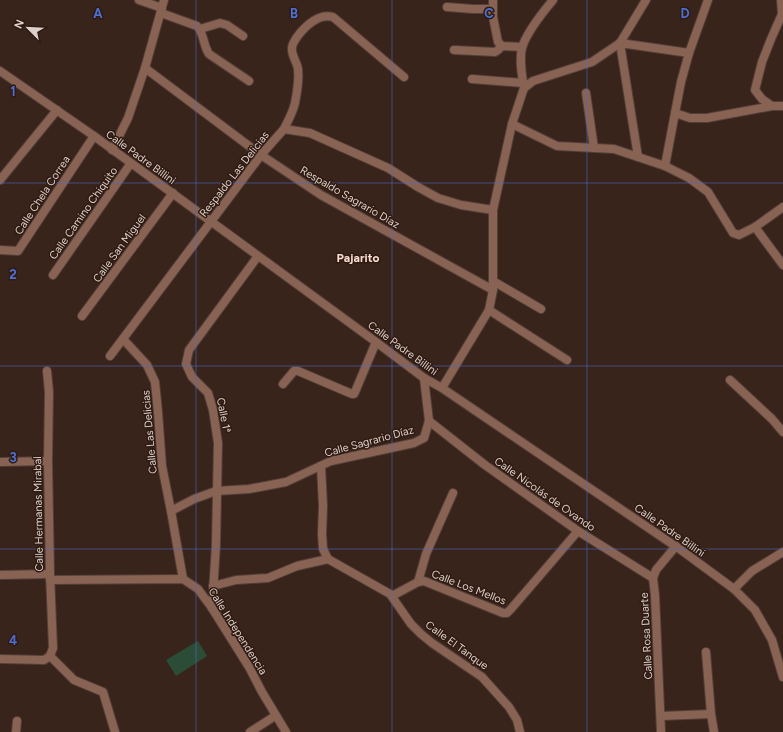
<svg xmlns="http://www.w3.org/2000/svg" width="783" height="732" viewBox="0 0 783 732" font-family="Figtree,sans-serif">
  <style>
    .green { fill: #2b4c37 }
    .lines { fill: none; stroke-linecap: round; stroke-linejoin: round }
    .street-casing { stroke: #533f38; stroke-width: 10 }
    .street { stroke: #886353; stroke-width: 8 }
    .grid { fill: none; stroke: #4d6ed4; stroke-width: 1; stroke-opacity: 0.55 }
    .labels { text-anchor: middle; stroke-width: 3; stroke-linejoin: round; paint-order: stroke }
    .street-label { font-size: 11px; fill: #ddcfc9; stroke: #2f1b12 }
    .neighbourhood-label { font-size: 12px; font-weight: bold; fill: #faddd2; stroke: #2f1b12 }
    .grid-label { font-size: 13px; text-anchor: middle; font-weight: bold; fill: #4d6ed4; stroke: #2f1b12; stroke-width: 3; stroke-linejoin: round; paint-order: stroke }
  </style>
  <rect width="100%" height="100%" fill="#39241c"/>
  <polygon class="green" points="198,641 207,656 176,676 166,660"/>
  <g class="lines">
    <g class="street-casing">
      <g id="street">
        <polyline points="139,0 162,8"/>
        <polyline points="493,0 493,17 498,42 502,46 522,47"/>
        <polyline points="708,0 689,53 681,82 675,113 690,118 707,118 772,106"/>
        <polyline points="781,0 782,14 771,39 762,62 755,90 762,99 772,106 783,106"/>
        <polyline points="447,7 473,9 492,9"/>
        <path d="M 161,13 L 197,26 C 204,33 203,45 209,54 L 249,81"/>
        <polyline points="200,29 220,23 227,25 243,36"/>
        <polyline points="454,50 495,52 498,50 502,46"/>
        <polyline points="145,68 261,155 321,195 493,290"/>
        <polyline points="0,71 94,136 131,163 376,342 424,378 442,388 681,550 734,589 755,610 772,640 783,677"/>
        <polyline points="472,79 523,83"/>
        <path d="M 524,88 C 522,76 519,60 522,48 C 526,33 543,12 553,0"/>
        <polyline points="586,93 594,148"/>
        <polyline points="512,124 557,146 614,149 665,166 689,178 708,192 733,233 739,235 755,227 783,207"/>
        <path d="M 284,129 C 288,121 293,112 295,103 C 297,93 299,78 298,69 C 297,62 291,55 292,48 C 292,44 295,40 297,37 C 305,26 319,13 333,17 L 404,77"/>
        <polyline points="112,150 128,118 145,68 164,0"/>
        <polyline points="638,157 620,43 689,53"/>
        <polyline points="665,166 675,113"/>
        <polyline points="0,180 57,110"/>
        <polyline points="755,227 783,265"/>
        <polyline points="0,250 18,251 94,136"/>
        <polyline points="53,275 131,163"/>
        <polyline points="493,281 541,309"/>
        <polyline points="489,310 567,360"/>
        <polyline points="82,316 173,193"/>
        <polyline points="123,339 147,365 155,382 158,412 162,466 171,511 183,579"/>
        <polyline points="110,356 261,155 284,129 310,133 388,168 418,187 438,198 461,205 493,210"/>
        <polyline points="47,371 49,392 48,461 50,574 53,648 50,656"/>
        <polyline points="730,380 772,419 783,432"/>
        <polyline points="283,384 294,371 298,371 352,394 354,394 355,392 376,342"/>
        <polyline points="442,388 489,310 493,290 493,210 512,124 524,88 533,81 592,62 620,43 646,0"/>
        <polyline points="429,421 485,465 578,531 653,578"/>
        <polyline points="0,462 48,461"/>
        <polyline points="321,466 323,506 322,534 323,549 328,559 390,594 411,624 421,634 432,643 482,677 509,707 517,720 520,732"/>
        <polyline points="171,511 194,499 216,491 249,489 286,482 331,461 414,443 424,438 429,421 424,378"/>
        <polyline points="0,575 50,574"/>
        <polyline points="50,580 183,579 198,589 212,608 249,667 262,692 286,732"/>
        <polyline points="418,582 426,554 453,493"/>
        <polyline points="213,586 236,580 268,578 297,566 328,559"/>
        <polyline points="734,589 752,571 783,552"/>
        <polyline points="392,596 418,582 424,581 503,613 507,613 511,609 542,573 578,531"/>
        <polyline points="212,608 216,545 218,443 213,410 208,393 192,377 186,364 189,350 258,256"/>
        <polyline points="706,652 711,714 714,732"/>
        <polyline points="50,656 74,680 103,692 115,732"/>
        <polyline points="0,659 44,660 50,656"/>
        <polyline points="661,716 711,714"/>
        <polyline points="16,732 17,721"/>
        <polyline points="250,732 275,716"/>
        <polyline points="661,732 655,595 653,578 656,570 676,546"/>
      </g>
    </g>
    <use href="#street" class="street"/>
  </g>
  <path class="grid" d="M 196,0 L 196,732M 392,0 L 392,732M 587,0 L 587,732M 0,183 L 783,183M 0,366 L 783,366M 0,549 L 783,549"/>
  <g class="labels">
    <g class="street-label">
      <text transform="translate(141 157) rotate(36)" y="4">Calle Padre Billini</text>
      <text transform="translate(234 174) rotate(-52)" y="4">Respaldo Las Delicias</text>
      <text transform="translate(42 195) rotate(-57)" y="4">Calle Chela Correa</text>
      <text transform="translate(350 197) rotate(30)" y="4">Respaldo Sagrario Díaz</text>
      <text transform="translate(83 213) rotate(-55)" y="4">Calle Camino Chiquito</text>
      <text transform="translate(119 248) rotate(-54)" y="4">Calle San Miguel</text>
      <text transform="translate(403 348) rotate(36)" y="4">Calle Padre Billini</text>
      <text transform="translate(224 415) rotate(79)" y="4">Calle 1ª</text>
      <text transform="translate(149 432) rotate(-95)" y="4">Calle Las Delicias</text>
      <text transform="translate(369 441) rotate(-15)" y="4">Calle Sagrario Díaz</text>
      <text transform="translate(545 494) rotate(35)" y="4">Calle Nicolás de Ovando</text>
      <text transform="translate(38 514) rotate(-91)" y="4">Calle Hermanas Mirabal</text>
      <text transform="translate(670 530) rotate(35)" y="4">Calle Padre Billini</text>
      <text transform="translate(469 587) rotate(21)" y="4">Calle Los Mellos</text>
      <text transform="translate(238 631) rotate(58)" y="4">Calle Independencia</text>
      <text transform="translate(646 636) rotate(-93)" y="4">Calle Rosa Duarte</text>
      <text transform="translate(457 645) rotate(36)" y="4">Calle El Tanque</text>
    </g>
    <g class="neighbourhood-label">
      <text x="358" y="262">Pajarito</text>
    </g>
  </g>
  <g class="grid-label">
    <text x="98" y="18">A</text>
    <text x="294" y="18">B</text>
    <text x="489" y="18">C</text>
    <text x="685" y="18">D</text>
    <text x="13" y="96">1</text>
    <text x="13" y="279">2</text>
    <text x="13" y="462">3</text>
    <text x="13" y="645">4</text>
  </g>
  <g transform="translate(28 28) rotate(294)" stroke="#2f1b12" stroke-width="3" paint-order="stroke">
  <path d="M0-3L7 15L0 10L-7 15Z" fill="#ddcfc9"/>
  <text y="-6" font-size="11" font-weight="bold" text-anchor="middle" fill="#ddcfc9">N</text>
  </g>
</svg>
